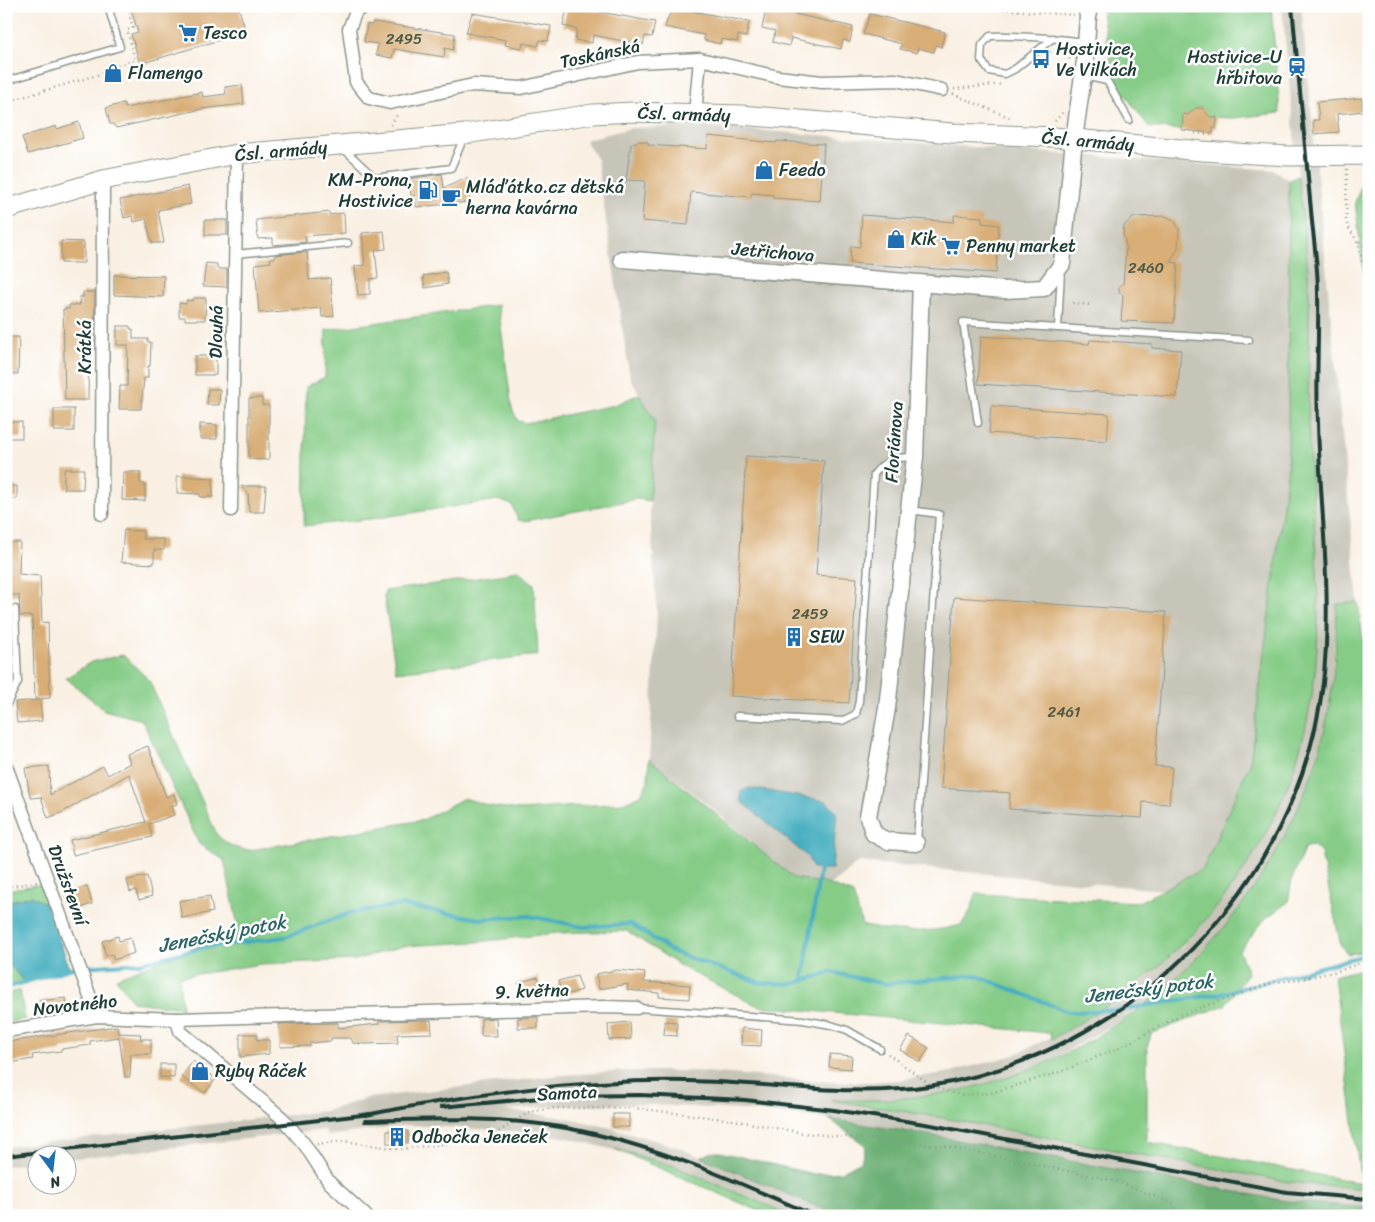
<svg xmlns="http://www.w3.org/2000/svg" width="1375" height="1222" viewBox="0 0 1375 1222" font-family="Sriracha,sans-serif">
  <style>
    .industrial { fill: #c7c5b8 }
    .green { fill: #86cc87; stroke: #52845e }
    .forest { fill: #6cb074; stroke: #467654 }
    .water { fill: #3facbe; stroke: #2f7479 }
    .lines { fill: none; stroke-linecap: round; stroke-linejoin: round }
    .stream { stroke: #3facbe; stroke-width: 4 }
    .building { fill: #d8ad76 }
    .service-casing { stroke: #8c968c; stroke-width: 9 }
    .minor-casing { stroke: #8c968c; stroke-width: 15 }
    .tertiary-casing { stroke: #8c968c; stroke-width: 19 }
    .secondary-casing { stroke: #8c968c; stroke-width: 21 }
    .path { stroke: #8c968c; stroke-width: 2.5; stroke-dasharray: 1 4; stroke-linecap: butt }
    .service { stroke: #fff; stroke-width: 6 }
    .minor { stroke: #fff; stroke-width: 12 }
    .tertiary { stroke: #fff; stroke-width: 16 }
    .secondary { stroke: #fff; stroke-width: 19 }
    .rail { stroke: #1f3d34; stroke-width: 4 }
    .labels { text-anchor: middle; stroke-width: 5; stroke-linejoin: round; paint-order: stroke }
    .number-label { font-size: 15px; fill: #4d5944 }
    .poi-label { font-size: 18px; fill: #1f3d34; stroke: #fff; text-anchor: start }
    .street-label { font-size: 18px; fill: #1f3d34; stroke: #fff }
    .water-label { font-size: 19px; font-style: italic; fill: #2a6464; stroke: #fff }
  </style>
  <rect width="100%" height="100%" fill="#fff"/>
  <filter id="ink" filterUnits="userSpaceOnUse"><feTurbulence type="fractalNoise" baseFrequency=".02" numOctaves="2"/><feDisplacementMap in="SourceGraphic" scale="10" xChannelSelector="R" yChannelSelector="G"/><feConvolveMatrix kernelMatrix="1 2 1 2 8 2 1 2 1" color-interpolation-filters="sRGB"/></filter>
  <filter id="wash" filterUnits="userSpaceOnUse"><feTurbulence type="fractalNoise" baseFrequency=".0096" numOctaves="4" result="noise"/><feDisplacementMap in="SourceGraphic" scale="20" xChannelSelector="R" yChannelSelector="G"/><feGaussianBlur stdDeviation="1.12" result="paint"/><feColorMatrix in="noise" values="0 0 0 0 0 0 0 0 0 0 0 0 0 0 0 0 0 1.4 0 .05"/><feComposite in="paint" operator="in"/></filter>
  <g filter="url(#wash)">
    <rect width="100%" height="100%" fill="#f9f0e3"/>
    <g class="industrial">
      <polygon points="1282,6 1301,6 1358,602 1337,604 1332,687 1326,726 1305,793 1290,828 1271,863 1224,928 1201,955 1170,983 1115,1024 1056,1057 1021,1073 990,1082 933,1095 902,1099 837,1101 932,1116 1288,1182 1369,1189 1369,1208 1286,1201 929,1135 829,1119 744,1110 639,1104 561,1106 504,1110 567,1118 620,1130 677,1147 839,1216 792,1216 671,1165 564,1137 512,1131 409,1125 327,1136 325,1130 68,1159 68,1154 38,1154 37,1162 6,1166 6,1147 325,1111 368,1098 562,1075 624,1071 694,1071 832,1082 869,1082 900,1080 951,1072 1014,1055 1081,1023 1133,989 1187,942 1232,886 1255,853 1273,819 1287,786 1317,648 1318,604 1308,420 1309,290"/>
      <polygon points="700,126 1274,170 1289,180 1288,466 1250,763 1203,869 1163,890 859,862 831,884 794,878 706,803 649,759 657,612 650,513 655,420 630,378 597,160 585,140 631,128"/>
    </g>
    <g class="green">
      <polygon points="1101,6 1271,6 1280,113 1234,118 1206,117 1202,108 1196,108 1192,115 1184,115 1182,130 1149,127 1120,88 1109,55"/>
      <path d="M 1298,176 C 1302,215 1308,254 1309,293 C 1310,343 1307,393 1309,443 C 1312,511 1321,581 1317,648 C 1307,823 1204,959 1051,1039 L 1050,1033 L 758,1006 L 682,967 L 627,931 L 557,933 L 477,942 L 403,946 L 355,960 L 261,964 L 179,977 L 182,1008 L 133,1002 L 116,978 L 239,930 L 224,860 L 199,844 L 142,720 L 104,710 L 66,678 L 91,662 L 123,655 L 149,680 L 217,835 C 228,845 236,850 251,850 L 423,820 L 464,798 L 490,806 L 520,810 L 623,803 L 641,795 L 648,781 L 649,759 L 794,878 L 828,884 L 853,894 L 862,925 C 892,934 930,933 961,925 L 971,910 L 976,894 L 1139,902 L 1203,869 L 1250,763 L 1288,466 L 1289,180 Z"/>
      <polygon points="1369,182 1369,292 1366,288 1355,202 1362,184"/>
      <polygon points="498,305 512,409 518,421 526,423 615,405 639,394 655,420 650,501 638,499 525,521 518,520 512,505 498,500 370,519 304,526 306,387 325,377 326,330"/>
      <polygon points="517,570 534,584 538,655 396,672 384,597 385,591 506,574"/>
      <path d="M 1358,602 L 1369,686 L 1369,951 L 1348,954 L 1341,946 L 1321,853 L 1314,846 L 1305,847 L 1292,879 L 1288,902 L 1265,919 L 1239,951 L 1248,973 L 1225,1005 L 1151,1034 L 1147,1047 L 1147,1142 L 1361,1183 L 1334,976 L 1369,967 L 1369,1189 L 1288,1182 L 932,1116 L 831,1100 C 895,1102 959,1095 1020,1073 C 1161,1022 1272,900 1317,758 C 1333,708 1336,656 1337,604 Z"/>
      <polygon points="42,884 46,904 31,896 6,902 6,890"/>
      <polygon points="6,964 9,964 25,983 6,988"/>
      <polygon points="20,990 25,1019 6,1023 6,994"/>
      <polygon points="615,1149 671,1165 792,1216 771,1216"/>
    </g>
    <polygon class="forest" points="829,1119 929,1135 1286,1201 1369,1208 1369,1216 839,1216 701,1157 712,1152 720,1152 814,1174 841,1172 861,1161 866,1146"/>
    <g class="water">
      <polygon points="750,788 826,801 837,812 832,869 813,869 808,857 741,801 741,791"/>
      <polygon points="31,896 46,904 70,968 25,983 9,964 6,964 6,902"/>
    </g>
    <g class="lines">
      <g class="stream">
        <polyline points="83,967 140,963 206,947 285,937 350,913 401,905 480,919 530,916 583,927 631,924 673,952 761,983 793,984 831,972 884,984 975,975 1069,1012 1118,1010 1224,993 1369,954"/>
        <polyline points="803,981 820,869"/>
        <polyline points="6,988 76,967"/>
      </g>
    </g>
    <g id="blocks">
      <g class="building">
        <polygon points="130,6 238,6 246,32 140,64 131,34 138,32"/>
        <polygon points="573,7 655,22 652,37 645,36 643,45 593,35 592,43 575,40 577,29 563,26 567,8 573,9"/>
        <polygon points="672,7 749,22 746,37 738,35 737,42 721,39 720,44 704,40 704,35 665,27"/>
        <polygon points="772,9 853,27 850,42 843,40 841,49 791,38 789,46 773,42 775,31 762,28 766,10 772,12"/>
        <polygon points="472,13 551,26 548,41 540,40 538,46 523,43 522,48 505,45 506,40 466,33"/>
        <polygon points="870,14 945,32 941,47 936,45 934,52 918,48 917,53 900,49 902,44 863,34"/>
        <polygon points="373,22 455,34 453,50 445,48 444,57 394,49 392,58 376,55 378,44 364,42 367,24 372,25"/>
        <polygon points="242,85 244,104 202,109 116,128 113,124 110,124 106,108 124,103 125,108 202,92 203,97 226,94 225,87"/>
        <polygon points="1362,98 1363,111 1337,114 1339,132 1314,134 1313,120 1319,120 1317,102"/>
        <polygon points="1196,108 1202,108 1210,117 1217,117 1216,128 1213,128 1213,133 1182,130 1183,114 1188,115"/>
        <polygon points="79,122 83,138 28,154 22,137 56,126 57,129"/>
        <polygon points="708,136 776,143 777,141 824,144 820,201 773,198 773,195 762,194 752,193 751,197 691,192 688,225 642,221 645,181 626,180 631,144 638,141 648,142 648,145 707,149"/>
        <polygon points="442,174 444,188 467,178 470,202 416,207 415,195 411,196 409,179"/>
        <polygon points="188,186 191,204 158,210 164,243 152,243 146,219 134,222 133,216 124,218 120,200"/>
        <polygon points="329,212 329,215 344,213 345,233 305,236 306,242 273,245 273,238 258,239 256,220"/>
        <polygon points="862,215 954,222 954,215 982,217 982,223 999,225 996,273 850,263 851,246 860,247"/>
        <polygon points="1165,216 1174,220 1179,229 1178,248 1170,262 1178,263 1174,323 1121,321 1123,295 1119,292 1119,286 1123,284 1126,247 1123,234 1124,226 1134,217"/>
        <rect x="205" y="220" width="22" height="15"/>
        <polygon points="384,231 386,249 375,250 378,278 370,279 370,294 358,295 355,266 365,265 362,233"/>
        <polygon points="61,241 84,242 84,263 61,263"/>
        <polygon points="307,252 309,280 330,278 334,316 322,317 321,308 259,313 255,264 271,262 270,258 275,258 275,255"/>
        <polygon points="206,263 217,264 217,269 227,269 227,287 203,286"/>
        <polygon points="446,272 448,284 425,288 423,276"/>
        <polygon points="114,275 164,276 163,297 114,295"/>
        <polygon points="83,292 95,292 94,343 89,343 88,400 65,400 63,309 69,309 69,305 80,305 79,297 83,297"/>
        <polygon points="194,298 206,298 205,320 185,320 185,317 179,317 179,303 186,304 186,300 192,301"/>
        <polygon points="117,326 130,326 130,329 133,329 133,339 148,339 148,342 151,342 150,366 148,366 148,378 144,378 141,409 119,409 120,386 127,386 128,345 117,345"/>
        <polygon points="981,336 1089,344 1090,340 1152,344 1152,348 1181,350 1177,397 978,384"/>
        <polygon points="6,337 19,337 18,374 6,374"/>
        <rect x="195" y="356" width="21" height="19"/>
        <polygon points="208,389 220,389 219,405 207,405"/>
        <polygon points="249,398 262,398 262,405 269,405 269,460 249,459"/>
        <polygon points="991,406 1109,414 1107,441 989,433"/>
        <rect x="54" y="409" width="20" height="22"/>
        <rect x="6" y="422" width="16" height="16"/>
        <polygon points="200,424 217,425 217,439 200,439"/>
        <polygon points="746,456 824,461 816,575 857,578 849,703 731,696"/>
        <polygon points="64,469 84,469 83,489 64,489"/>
        <polygon points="123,472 140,472 140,483 145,484 145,501 122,500"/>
        <polygon points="177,476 213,478 213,497 200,497 200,494 177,493"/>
        <polygon points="6,486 17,486 17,499 6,498"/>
        <polygon points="241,486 266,486 264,512 249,512 248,493"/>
        <polygon points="124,530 143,531 143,539 164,539 164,550 154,550 154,564 121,562"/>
        <polygon points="6,542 20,542 19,574 40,576 42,623 48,622 50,698 35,699 32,616 20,616 19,595 6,595"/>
        <polygon points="954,597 1166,612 1155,766 1172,767 1169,804 1143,802 1142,818 1009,809 1010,793 941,788"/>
        <polygon points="40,700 42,721 17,723 15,702"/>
        <polygon points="148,746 166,797 174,794 177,804 171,806 174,815 149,824 152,837 73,855 70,840 146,822 129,774 63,812 48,818 41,797 31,798 30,796 25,768 49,766 50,795 103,766 108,775 130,763 127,754"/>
        <polygon points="147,876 152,896 139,900 136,890 130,892 127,880"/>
        <polygon points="87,886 92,904 74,910 69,892"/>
        <polygon points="210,896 213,912 182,918 179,901"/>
        <polygon points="118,936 119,941 130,938 134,953 114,960 112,954 106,956 102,941"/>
        <polygon points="617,970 645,973 644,982 690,985 689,999 659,997 659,993 627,990 628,984 599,989 596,974"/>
        <polygon points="577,976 582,990 562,996 558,981"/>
        <polygon points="538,977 542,992 523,998 518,983"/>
        <polygon points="66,998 67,1010 41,1014 39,1001"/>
        <polygon points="538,1017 538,1028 518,1028 518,1018"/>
        <polygon points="496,1018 497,1036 481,1036 481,1019"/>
        <polygon points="431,1020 432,1033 397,1034 398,1043 365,1044 353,1043 351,1038 331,1038 331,1041 310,1043 310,1046 280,1047 279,1024 338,1023 338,1028 379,1024 379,1021"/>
        <polygon points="665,1021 677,1022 677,1036 664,1035"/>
        <polygon points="630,1022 631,1039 609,1040 608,1024"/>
        <polygon points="117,1026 118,1033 141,1034 140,1039 151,1039 151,1054 131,1054 130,1077 125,1077 119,1037 90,1041 90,1045 61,1049 61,1051 32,1055 33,1059 10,1063 7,1042"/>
        <polygon points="742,1028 762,1030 761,1046 741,1045"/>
        <polygon points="240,1034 257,1034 257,1040 269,1040 269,1054 240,1057"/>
        <polygon points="909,1036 929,1048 920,1062 900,1050"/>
        <polygon points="830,1054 852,1056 851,1069 829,1067"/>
        <polygon points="193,1061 216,1079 205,1093 181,1077"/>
        <polygon points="160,1064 174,1064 174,1078 160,1077"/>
        <rect x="613" y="1114" width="16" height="13"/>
        <rect x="387" y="1131" width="21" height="12"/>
      </g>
    </g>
  </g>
  <g filter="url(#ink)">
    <use href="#blocks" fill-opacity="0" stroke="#8c968c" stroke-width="1"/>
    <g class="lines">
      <g class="service-casing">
        <g id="service">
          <path d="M 1053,38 L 1015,69 L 1005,74 L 989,71 L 981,60 L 982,45 L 990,36 C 1022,35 1054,38 1087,42"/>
          <polyline points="1084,76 1107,81 1129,120"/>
          <polyline points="6,81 120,47 108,6"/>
          <polyline points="344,149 375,178 451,168 464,137"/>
          <polyline points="235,254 348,243"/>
          <polyline points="1061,271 1058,328 1249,340"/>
          <polyline points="978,423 963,322 1058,328"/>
          <polyline points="910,510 939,514 917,842"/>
          <polyline points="6,609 15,609 18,682 6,706"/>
          <path d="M 737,716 L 842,721 L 856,714 L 859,701 L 874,474 C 886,459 896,457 914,457"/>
          <polyline points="637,1008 803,1020 831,1025 847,1030 880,1049"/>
        </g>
      </g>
      <g class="minor-casing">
        <g id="minor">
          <polyline points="366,6 356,11 349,29 356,82 369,98 390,103 473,85 521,88 638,62 700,59 778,77 822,82 896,80 942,90"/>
          <polyline points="695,114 700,59"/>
          <polyline points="231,510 237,154"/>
          <polyline points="102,514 103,180"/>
          <polyline points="6,766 97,1016"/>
          <polyline points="177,1019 180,1031 282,1118 305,1145 329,1182 366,1216"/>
          <polyline points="6,1031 97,1016 177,1019 605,1007 637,1008"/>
        </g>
      </g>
      <g class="tertiary-casing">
        <g id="tertiary">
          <polyline points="622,259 1005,290 1044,288 1062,264 1074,139 1085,61 1088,16 1086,6"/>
          <polyline points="916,843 887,841 874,834 868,817 887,708 915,457 921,284"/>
        </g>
      </g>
      <g class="secondary-casing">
        <polyline id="secondary" points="6,209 103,180 237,154 465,134 593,114 633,112 741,115 952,133 1054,137 1202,151 1288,156 1369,155"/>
      </g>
      <g class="path">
        <polyline points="958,6 1074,15"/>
        <polyline points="1050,52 1064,49 1070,60"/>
        <polyline points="954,89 1003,84"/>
        <polyline points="953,94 1013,119"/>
        <polyline points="6,102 104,73 104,70 135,60 127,30 133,28 127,6"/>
        <polyline points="1055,121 1063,112"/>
        <polyline points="391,125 397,115"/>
        <polyline points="1195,133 1215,135"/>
        <polyline points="1347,169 1346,221 1348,227 1358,242 1369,295"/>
        <polyline points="1359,242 1369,249"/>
        <polyline points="1073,303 1092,305"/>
        <polyline points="6,887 37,882"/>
        <polyline points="888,1054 931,1085 949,1092 961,1095 991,1093 1060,1072 1119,1048 1180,1015 1240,994 1274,982 1297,980 1338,971 1369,960"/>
        <polyline points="317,1144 343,1141 399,1149 479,1140 492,1136 529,1112 555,1108 634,1108 733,1120 803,1133 945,1146 1116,1181 1174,1204 1174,1216"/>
      </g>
      <use href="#service" class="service"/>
      <use href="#minor" class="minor"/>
      <use href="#tertiary" class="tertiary"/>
      <use href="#secondary" class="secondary"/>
      <g class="rail">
        <polyline points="441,1107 561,1096 640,1095 745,1100 834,1110 931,1125 1287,1192 1369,1199"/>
        <path d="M 366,1115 C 473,1094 579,1079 688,1081 C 769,1082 848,1098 929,1086 C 1130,1055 1299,885 1323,683 C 1333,597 1320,509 1318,423 C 1316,380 1319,336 1318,293 C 1318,265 1313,237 1311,210 C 1305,142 1298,74 1292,6"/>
        <path d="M 365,1121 C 432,1119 500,1116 566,1128 C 653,1144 734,1180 815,1216"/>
        <polyline points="6,1156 371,1114"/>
      </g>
    </g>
  </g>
  <defs>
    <g id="supermarket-bare" transform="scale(1.5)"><path d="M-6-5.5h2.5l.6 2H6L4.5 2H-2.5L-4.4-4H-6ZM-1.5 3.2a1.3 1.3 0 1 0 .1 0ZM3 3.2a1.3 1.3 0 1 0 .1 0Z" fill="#1f6fb2" stroke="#fff" stroke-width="2.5" paint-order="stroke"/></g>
    <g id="bus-bare" transform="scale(1.5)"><path d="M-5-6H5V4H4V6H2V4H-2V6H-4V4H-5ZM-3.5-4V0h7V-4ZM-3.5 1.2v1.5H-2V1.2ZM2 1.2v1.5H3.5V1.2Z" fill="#1f6fb2" stroke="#fff" stroke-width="2.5" paint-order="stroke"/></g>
    <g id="station-bare" transform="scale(1.5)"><path d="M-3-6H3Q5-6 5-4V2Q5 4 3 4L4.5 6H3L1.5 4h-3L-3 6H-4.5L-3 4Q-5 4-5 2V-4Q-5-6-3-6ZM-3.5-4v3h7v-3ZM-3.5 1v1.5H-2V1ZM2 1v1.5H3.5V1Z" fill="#1f6fb2" stroke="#fff" stroke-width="2.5" paint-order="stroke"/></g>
    <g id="shop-bare" transform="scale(1.5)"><path d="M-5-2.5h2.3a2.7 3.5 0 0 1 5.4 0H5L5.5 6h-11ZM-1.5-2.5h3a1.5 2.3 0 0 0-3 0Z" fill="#1f6fb2" stroke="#fff" stroke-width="2.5" paint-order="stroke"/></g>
    <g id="fuel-bare" transform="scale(1.5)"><path d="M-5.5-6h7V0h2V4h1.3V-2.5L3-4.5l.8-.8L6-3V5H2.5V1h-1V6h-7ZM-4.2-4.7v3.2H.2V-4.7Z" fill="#1f6fb2" stroke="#fff" stroke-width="2.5" paint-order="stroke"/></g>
    <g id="cafe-bare" transform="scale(1.5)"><path d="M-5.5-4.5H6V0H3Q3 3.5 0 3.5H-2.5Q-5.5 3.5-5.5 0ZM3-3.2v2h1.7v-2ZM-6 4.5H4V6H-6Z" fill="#1f6fb2" stroke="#fff" stroke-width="2.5" paint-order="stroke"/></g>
    <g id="building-bare" transform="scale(1.5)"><path d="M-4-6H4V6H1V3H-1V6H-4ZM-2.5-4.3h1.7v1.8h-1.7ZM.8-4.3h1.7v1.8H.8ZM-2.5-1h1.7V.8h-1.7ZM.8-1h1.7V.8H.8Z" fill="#1f6fb2" stroke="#fff" stroke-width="2.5" paint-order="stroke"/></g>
  </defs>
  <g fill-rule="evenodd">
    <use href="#supermarket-bare" x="188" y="33"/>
    <use href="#bus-bare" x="1041" y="59"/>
    <use href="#station-bare" x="1297" y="67"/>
    <use href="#shop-bare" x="113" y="73"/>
    <use href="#shop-bare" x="764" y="170"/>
    <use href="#fuel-bare" x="428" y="190"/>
    <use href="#cafe-bare" x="451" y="197"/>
    <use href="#shop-bare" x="896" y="239"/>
    <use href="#supermarket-bare" x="951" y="246"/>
    <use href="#building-bare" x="794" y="637"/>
    <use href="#shop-bare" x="200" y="1071"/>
    <use href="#building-bare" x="397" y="1137"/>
  </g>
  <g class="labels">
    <g class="number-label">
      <text x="404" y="44">2495</text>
      <text x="1146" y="273">2460</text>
      <text x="810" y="619">2459</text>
      <text x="1064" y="717">2461</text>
    </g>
    <g class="poi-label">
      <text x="203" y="39">Tesco</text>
      <text x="1056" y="55">Hostivice,<tspan x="1056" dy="21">Ve Vilkách</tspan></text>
      <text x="1282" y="63" text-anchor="end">Hostivice-U<tspan x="1282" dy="21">hřbitova</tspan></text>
      <text x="128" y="79">Flamengo</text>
      <text x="779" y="176">Feedo</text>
      <text x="413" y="186" text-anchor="end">KM-Prona,<tspan x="413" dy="21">Hostivice</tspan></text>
      <text x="466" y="193">Mláďátko.cz dětská<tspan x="466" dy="21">herna kavárna</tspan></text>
      <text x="911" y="245">Kik</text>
      <text x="966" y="252">Penny market</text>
      <text x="809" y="643">SEW</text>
      <text x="215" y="1077">Ryby Ráček</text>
      <text x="412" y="1143">Odbočka Jeneček</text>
    </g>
    <g class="street-label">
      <text transform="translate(600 54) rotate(-12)" y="6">Toskánská</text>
      <text transform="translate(684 114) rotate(2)" y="6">Čsl. armády</text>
      <text transform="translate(1088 141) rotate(5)" y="6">Čsl. armády</text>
      <text transform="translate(281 151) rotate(-5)" y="6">Čsl. armády</text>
      <text transform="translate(773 252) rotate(5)" y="6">Jetřichova</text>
      <text transform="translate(216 332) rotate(-89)" y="6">Dlouhá</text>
      <text transform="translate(85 347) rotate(-90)" y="6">Krátká</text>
      <text transform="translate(894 442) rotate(-86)" y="6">Floriánova</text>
      <text transform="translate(68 885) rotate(70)" y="6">Družstevní</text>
      <text transform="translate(532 991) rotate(-2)" y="6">9. května</text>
      <text transform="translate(75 1005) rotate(-6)" y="6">Novotného</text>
      <text transform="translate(567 1093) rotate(-3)" y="6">Samota</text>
    </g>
    <g class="water-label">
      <text transform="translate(222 933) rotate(-11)" y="7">Jenečský potok</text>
      <text transform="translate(1149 988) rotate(-7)" y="7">Jenečský potok</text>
    </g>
  </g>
  <rect width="1375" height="1222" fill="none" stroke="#fff" stroke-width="25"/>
  <g transform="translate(52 1170) rotate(165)"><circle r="24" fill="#ffffff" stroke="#a5b1ae"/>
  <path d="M0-4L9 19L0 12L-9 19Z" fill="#1f6fb2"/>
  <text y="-8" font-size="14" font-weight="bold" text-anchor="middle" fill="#1f3d34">N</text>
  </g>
</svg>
